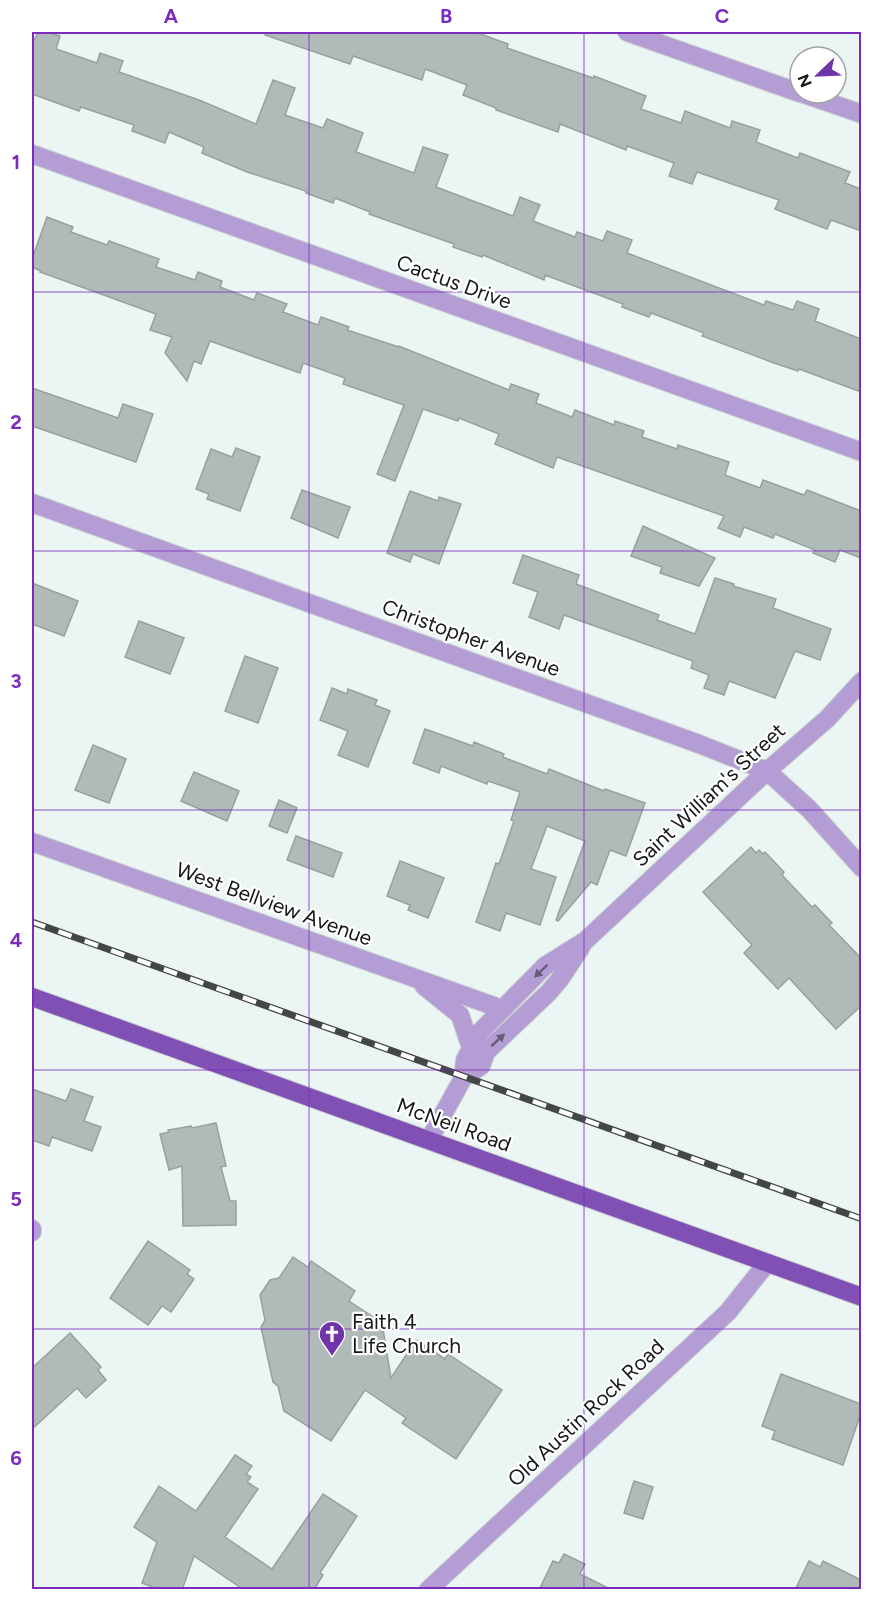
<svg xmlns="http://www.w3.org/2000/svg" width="893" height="1621" viewBox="0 0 893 1621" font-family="Figtree,sans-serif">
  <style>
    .building { fill: #b0bab8; stroke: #98a19f; stroke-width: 1.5 }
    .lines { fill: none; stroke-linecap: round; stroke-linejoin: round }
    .minor-casing { stroke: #c9d2d0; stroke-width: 20 }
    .major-casing { stroke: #c9d2d0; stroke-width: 20 }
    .minor { stroke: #b49dd4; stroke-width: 18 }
    .major { stroke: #8050b5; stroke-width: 18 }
    .rail-casing { stroke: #434746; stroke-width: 7 }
    .rail { stroke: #fff; stroke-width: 4.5; stroke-dasharray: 14; stroke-linecap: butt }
    .oneway { fill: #655b76 }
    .grid { fill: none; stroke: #7b2cbf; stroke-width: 1.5; stroke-opacity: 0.55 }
    .labels { text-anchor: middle; stroke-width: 4.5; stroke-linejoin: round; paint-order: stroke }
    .street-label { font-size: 21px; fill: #161918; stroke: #fff }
    .poi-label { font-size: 21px; fill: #161918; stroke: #fff; text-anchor: start }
    .neatline { fill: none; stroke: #7b2cbf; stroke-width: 2 }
    .grid-label { font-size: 20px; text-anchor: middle; font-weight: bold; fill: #7b2cbf }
  </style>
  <rect width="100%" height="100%" fill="#ebf5f3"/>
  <g class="building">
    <polygon points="38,32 47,32 60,36 56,49 97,63 100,53 123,61 119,72 199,100 256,124 273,80 295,88 285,115 323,128 327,119 363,133 356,152 414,173 423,147 448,155 436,187 513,216 520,197 540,205 533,221 575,237 577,232 603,241 607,231 632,240 627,253 764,305 766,301 793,310 797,301 819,309 815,321 861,339 861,392 799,369 798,371 774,363 702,336 704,333 651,313 649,317 622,307 623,304 545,275 544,280 483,255 482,257 453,247 454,244 369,214 370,212 335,198 333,203 306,193 306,191 247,172 202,153 204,147 169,132 165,143 132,131 134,125 81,107 79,111 32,94 32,38 35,39"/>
    <polygon points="265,32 475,32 508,44 507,48 593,78 594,76 646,96 641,109 681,123 685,111 730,128 732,121 760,130 756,142 798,158 800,153 850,172 845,183 861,189 861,231 831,220 827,229 775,209 779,200 697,172 692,184 669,176 674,163 627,146 626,150 560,124 558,132 496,110 496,108 463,95 467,85 425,69 422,80 353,56 350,64 265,35"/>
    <polygon points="47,217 73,227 71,232 107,245 109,241 159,259 156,267 195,280 198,272 222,281 220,287 254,300 257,293 287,304 283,312 318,325 321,317 349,327 347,330 399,347 399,346 509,390 511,384 539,394 536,403 572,417 575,410 614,425 615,421 644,431 642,437 677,449 678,445 729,462 725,475 760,488 763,480 804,495 807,490 861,511 861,558 840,550 835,562 813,553 815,550 775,534 773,538 744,527 740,537 718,528 724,516 557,457 553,468 495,444 499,434 459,418 458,421 423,409 395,481 377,474 404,405 343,384 345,378 303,363 300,373 210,341 201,364 194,361 187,381 165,353 172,337 150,330 156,314 40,272 41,271 32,267 32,259"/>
    <polygon points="32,388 118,418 123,404 153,414 136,462 32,426"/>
    <polygon points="236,448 260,457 240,511 207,499 209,494 196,489 211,449 232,457"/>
    <polygon points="302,490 350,507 338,538 291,518"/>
    <polygon points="410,491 438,501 439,497 461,504 439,564 413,554 410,562 387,553"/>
    <polygon points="643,526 715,558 699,586 660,573 662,567 631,556"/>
    <polygon points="523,555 579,575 576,584 659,615 657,620 695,634 715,578 734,584 733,586 776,599 773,608 831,629 820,660 795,651 775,698 729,681 724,695 704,688 709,675 691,668 693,661 564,615 559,629 529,617 538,592 513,583"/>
    <polygon points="32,583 78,601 64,636 32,624"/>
    <polygon points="139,621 184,638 170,674 125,657"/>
    <polygon points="245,656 278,668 258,723 225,711"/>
    <polygon points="332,688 347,694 348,689 377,700 375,705 390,711 368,767 338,755 348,731 320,720"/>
    <polygon points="425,729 473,746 474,742 504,754 503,757 547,774 549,769 604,791 605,789 645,803 626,856 610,850 597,885 591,882 558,921 556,920 585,841 547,826 531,869 556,877 540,925 506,913 500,931 476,922 496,863 499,864 514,821 511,820 520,792 488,781 487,784 441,766 439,773 413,763"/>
    <polygon points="93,745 126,759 109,803 75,790"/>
    <polygon points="194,772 239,791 227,821 181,801"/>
    <polygon points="279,800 297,808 287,833 269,826"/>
    <polygon points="296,836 342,853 333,877 287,860"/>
    <polygon points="751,847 756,853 759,850 763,854 765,852 784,872 782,875 812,907 815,905 832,923 829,925 861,958 861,1006 836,1029 789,978 778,989 744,953 752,945 703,892"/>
    <polygon points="400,861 444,878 428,918 408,910 410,905 387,896"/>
    <polygon points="32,1089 66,1101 71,1089 93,1097 84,1121 101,1127 92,1151 52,1137 49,1146 32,1140"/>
    <polygon points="216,1123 226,1166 221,1167 230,1201 236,1201 236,1225 183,1226 182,1166 169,1170 160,1134 169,1132 168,1130 191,1126 192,1128"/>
    <polygon points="148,1241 190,1270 187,1274 194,1279 171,1312 162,1306 148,1325 110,1298"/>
    <polygon points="293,1257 308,1267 311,1261 355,1291 349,1301 382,1323 391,1378 416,1340 445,1359 448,1354 502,1390 456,1459 402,1423 406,1418 365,1390 331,1441 284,1411 278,1386 273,1382 261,1327 265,1320 260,1295 270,1280 279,1278"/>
    <polygon points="70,1333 101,1367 98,1370 106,1380 86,1398 77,1388 32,1429 32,1368"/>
    <polygon points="781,1374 861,1404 861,1413 843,1465 772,1439 775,1431 762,1426"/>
    <polygon points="235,1455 252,1466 246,1474 251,1477 247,1482 258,1489 225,1537 272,1569 323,1494 357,1516 320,1573 323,1575 314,1590 244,1590 194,1556 182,1590 160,1590 142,1583 157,1542 134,1527 159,1486 196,1511"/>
    <polygon points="634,1481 653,1487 643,1519 624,1513"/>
    <polygon points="564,1554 585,1564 580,1574 612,1590 539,1590 553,1561 559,1563"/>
    <polygon points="809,1561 820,1567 823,1561 861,1580 861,1590 795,1590"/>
  </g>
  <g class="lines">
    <g class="minor-casing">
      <g id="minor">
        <polyline points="627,32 800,93"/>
        <polyline points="801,93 862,114"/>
        <polyline points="32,154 862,452"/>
        <polyline points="32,503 699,744 767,771 809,809 862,868"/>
        <polyline points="32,842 502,1009"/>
        <polyline points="424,986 460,1015 471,1048"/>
        <polyline points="463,1078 465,1060 480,1032 545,966 585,941 767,771 827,719 862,681"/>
        <polyline points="429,1140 463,1078 481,1066 486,1052 549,992 560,979 581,947"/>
        <polyline points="32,1229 32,1232"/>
        <polyline points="428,1590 728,1312 767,1263"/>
      </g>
    </g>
    <g class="major-casing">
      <polyline id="major" points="32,997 862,1297"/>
    </g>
    <use href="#minor" class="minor"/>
    <use href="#major" class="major"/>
    <g class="rail-casing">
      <polyline id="rail" points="32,922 862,1219"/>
    </g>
    <use href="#rail" class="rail"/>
  </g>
  <defs><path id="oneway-solid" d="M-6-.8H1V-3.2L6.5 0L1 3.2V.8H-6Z" transform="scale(1.5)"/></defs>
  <g class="oneway">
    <use href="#oneway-solid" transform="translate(541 971) rotate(136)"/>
    <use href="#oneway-solid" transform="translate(498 1040) rotate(-43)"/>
  </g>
  <path class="grid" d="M 309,32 L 309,1590M 584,32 L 584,1590M 32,292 L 862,292M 32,551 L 862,551M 32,810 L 862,810M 32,1070 L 862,1070M 32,1329 L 862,1329"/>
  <defs>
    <g id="church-pin" transform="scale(1.35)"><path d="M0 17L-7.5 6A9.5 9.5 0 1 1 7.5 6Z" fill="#7135ab" stroke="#fff"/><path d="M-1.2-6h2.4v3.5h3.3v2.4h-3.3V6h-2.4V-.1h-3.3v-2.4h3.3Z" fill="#fff"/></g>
  </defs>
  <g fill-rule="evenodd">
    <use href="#church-pin" x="332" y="1334"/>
  </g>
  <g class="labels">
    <g class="street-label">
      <text transform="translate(454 282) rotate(20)" y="7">Cactus Drive</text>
      <text transform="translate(471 638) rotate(20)" y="7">Christopher Avenue</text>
      <text transform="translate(709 795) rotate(-43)" y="7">Saint William's Street</text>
      <text transform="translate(274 904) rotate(20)" y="7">West Bellview Avenue</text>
      <text transform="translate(454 1125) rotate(20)" y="7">McNeil Road</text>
      <text transform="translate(586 1413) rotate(-43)" y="7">Old Austin Rock Road</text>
    </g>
    <g class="poi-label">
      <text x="352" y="1329">Faith 4<tspan x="352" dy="24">Life Church</tspan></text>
    </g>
  </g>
  <rect width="893" height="1621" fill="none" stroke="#ffffff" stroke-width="66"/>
  <g transform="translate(818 75) rotate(247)"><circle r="28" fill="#ffffff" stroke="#a2a3a3" stroke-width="1.5"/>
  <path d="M0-4.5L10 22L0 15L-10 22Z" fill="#7135ab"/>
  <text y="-9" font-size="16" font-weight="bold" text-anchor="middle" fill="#161918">N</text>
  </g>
  <rect x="33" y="33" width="827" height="1555" class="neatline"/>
  <g class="grid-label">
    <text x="171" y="23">A</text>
    <text x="446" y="23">B</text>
    <text x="722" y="23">C</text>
    <text x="16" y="169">1</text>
    <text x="16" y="429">2</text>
    <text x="16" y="688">3</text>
    <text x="16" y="947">4</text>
    <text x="16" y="1206">5</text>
    <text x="16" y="1465">6</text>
  </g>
</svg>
